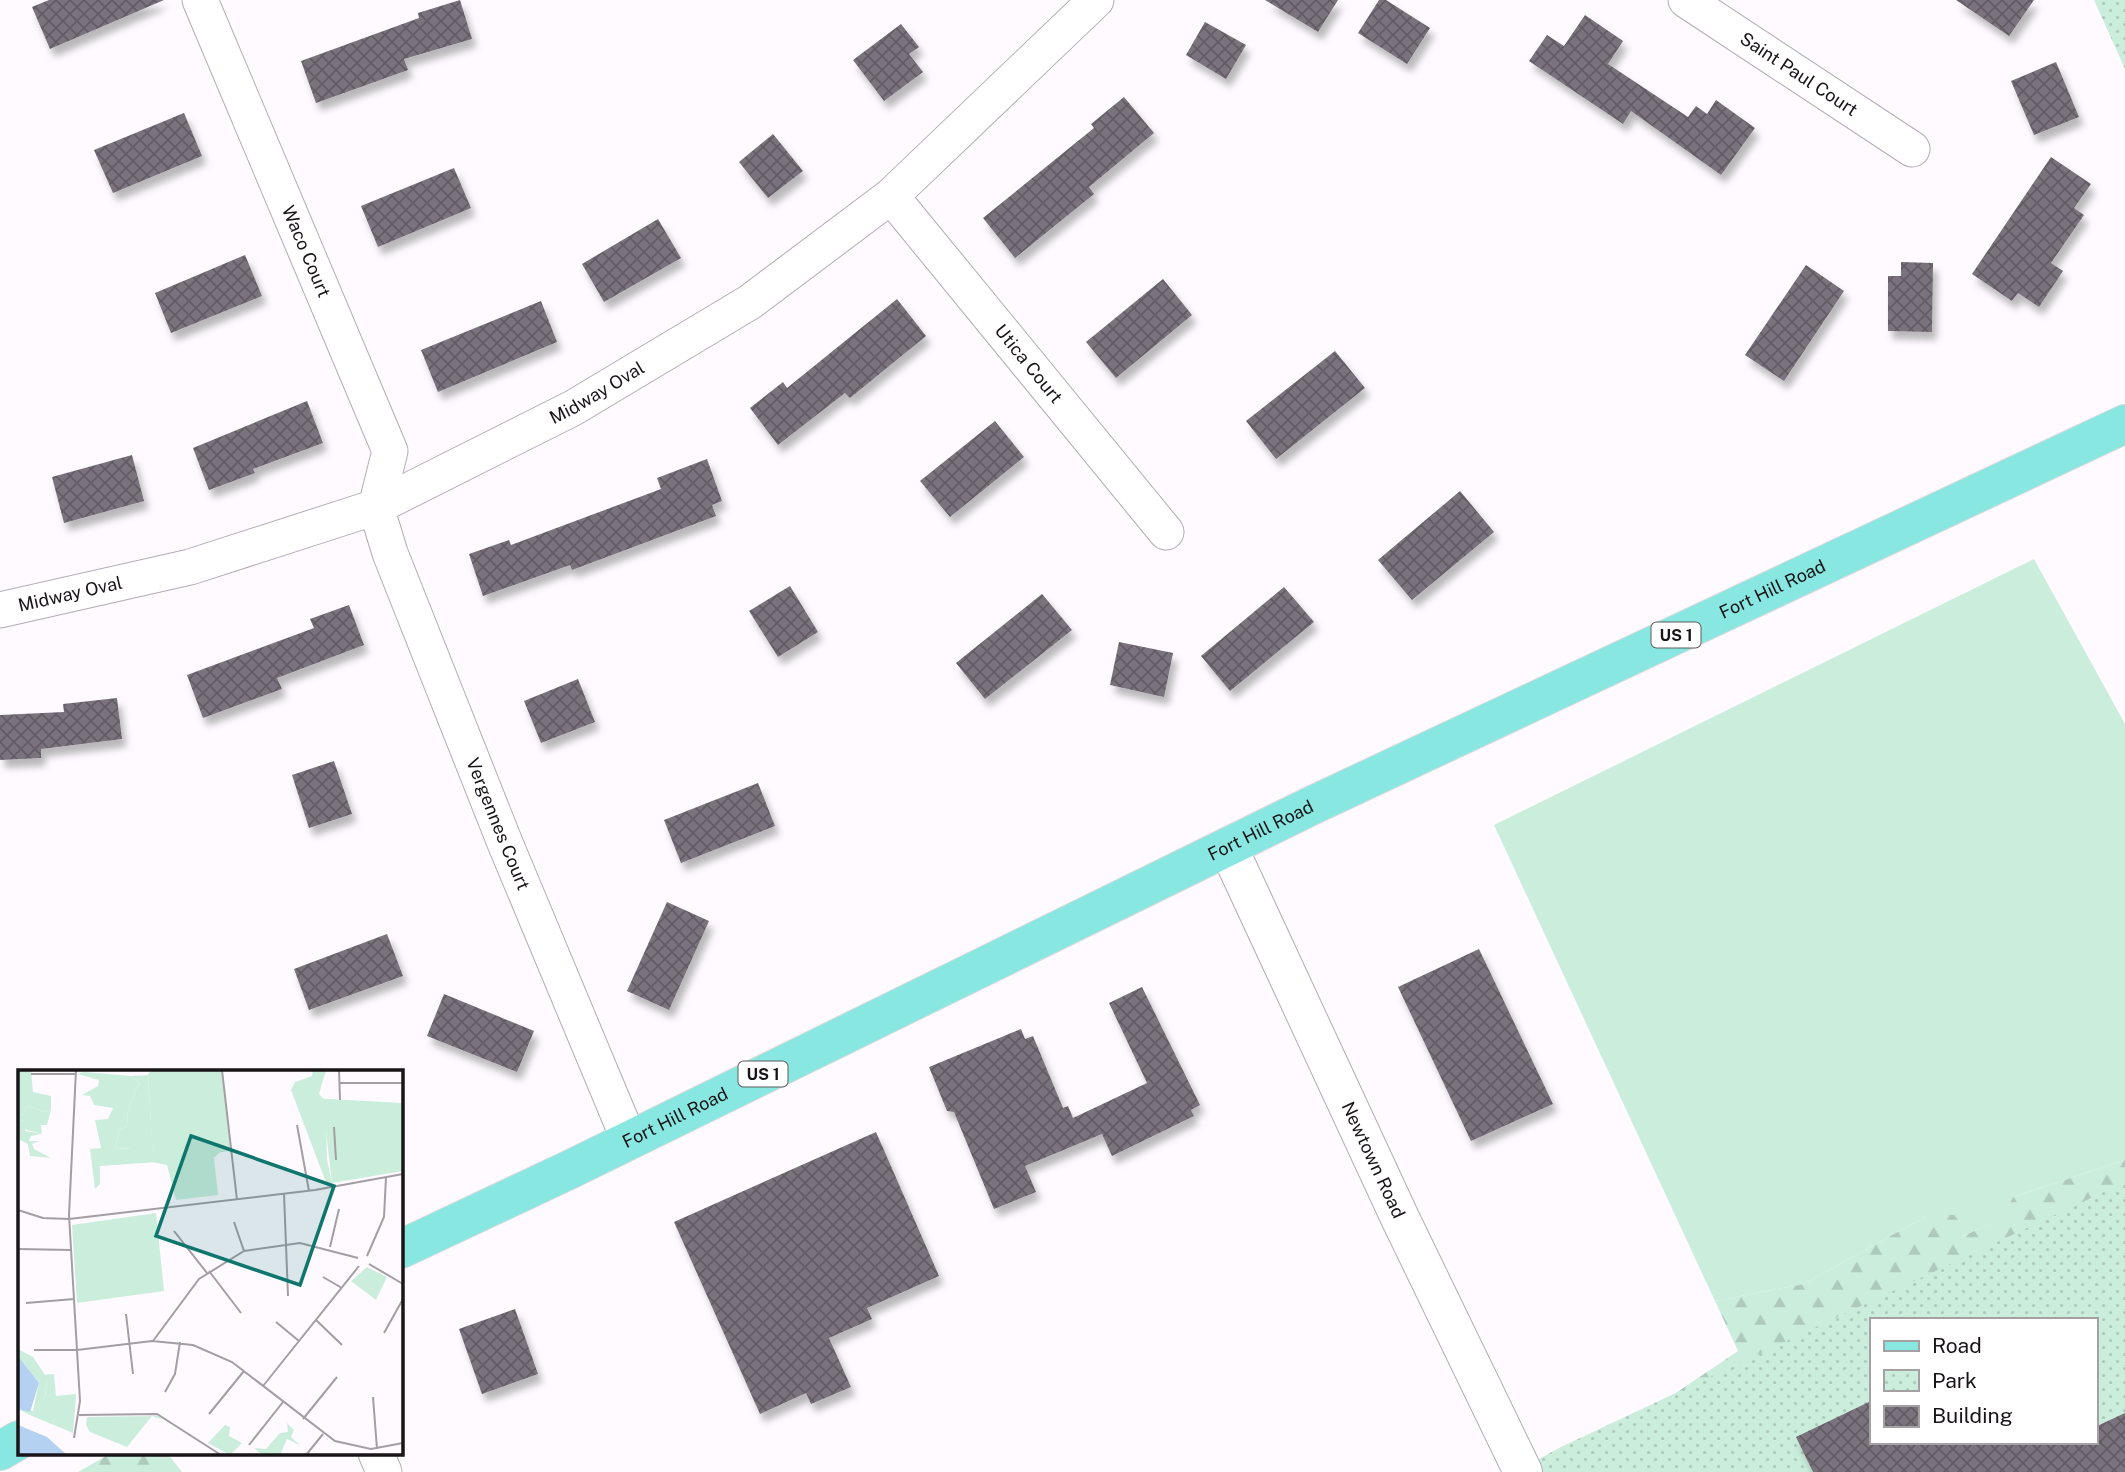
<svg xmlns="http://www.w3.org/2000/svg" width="2125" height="1472" viewBox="0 0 2125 1472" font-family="'Public Sans',sans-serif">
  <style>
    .green { fill: #cbeddc }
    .forest { fill: url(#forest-firs) }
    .park { fill: url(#park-dots); fill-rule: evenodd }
    .building { fill: url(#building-cross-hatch); filter: url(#shadow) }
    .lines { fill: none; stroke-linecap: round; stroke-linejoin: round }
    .street-casing { stroke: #b4abb6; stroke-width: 37 }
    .secondary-casing { stroke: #b4abb6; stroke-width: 40 }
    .primary-casing { stroke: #dad9da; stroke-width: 40 }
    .street { stroke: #fff; stroke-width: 35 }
    .secondary { stroke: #fff; stroke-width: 38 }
    .primary { stroke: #88e8e1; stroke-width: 38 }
    .labels { text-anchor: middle; stroke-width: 6; stroke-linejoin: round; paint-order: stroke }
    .shield { fill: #fff; stroke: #5d5a5d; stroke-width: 2 }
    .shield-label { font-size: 16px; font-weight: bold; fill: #181418 }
    .street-label { font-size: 18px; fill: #181418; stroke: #fff }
    .inset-road { fill: none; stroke: #a29ea3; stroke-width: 2 }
    .view { fill: #0f766e; fill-opacity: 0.15; stroke: #0f766e; stroke-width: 3.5 }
    .inset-edge { fill: none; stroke: #181418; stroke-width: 3.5 }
  </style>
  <defs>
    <pattern id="forest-firs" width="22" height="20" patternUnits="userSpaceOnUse" patternTransform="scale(1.75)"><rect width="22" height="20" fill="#cbeddc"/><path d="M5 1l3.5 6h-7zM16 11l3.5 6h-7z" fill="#aecabc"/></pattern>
    <pattern id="park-dots" width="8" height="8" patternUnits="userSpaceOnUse" patternTransform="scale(1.75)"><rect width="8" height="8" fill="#cbeddc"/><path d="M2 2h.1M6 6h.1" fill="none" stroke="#aecabc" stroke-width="1.8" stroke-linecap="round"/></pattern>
    <pattern id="building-cross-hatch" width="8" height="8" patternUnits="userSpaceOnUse" patternTransform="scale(1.75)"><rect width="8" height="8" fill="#7a727c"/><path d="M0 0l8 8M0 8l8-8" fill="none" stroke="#635c65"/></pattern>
    <filter id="shadow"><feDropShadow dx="4.5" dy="8" stdDeviation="3.5" flood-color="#0004"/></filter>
  </defs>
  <rect width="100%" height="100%" fill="#fefaff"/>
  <polygon class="green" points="2034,559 2125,724 2125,1160 2013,1197 2002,1219 1962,1236 1930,1214 1804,1284 1715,1301 1494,825"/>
  <g class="forest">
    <polygon points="2125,1160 2125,1229 1871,1320 1667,1399 1738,1351 1715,1301 1804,1284 1930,1214 1954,1215 1962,1224 1963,1236 2001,1219 2013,1197"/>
    <polygon points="123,1453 167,1453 182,1472 78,1472 108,1455"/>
  </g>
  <g class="park">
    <polygon points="2094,0 2125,0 2125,69"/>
    <path d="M 2125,1182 L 2125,1472 L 1523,1472 L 1521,1469 L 1561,1447 ZM 1871,1320 L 2095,1320 L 2095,1442 L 1871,1442 Z"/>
  </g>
  <g class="building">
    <polygon points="49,0 164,0 50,49 32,7"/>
    <polygon points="460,0 472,39 404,59 408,70 316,103 301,61 419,18 418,13"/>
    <polygon points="1265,0 1338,0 1318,32"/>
    <polygon points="1379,0 1386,0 1430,28 1407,64 1358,33"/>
    <polygon points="1956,0 2034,0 2009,36"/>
    <polygon points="1585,15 1623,41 1608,64 1688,117 1696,106 1707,114 1716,100 1755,128 1721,175 1631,111 1623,124 1529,61 1547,35 1564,46"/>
    <polygon points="1205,22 1246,45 1226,79 1186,55"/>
    <polygon points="901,24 919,47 909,54 923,72 884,101 853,60"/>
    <polygon points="2056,62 2079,117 2034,135 2011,81"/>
    <polygon points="1124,97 1154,133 1089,187 1094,194 1015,258 983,218 1094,128 1091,124"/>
    <polygon points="184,113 202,156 113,193 94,150"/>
    <polygon points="773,134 803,171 768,198 739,162"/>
    <polygon points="2051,157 2091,184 2074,208 2084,215 2051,263 2063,271 2039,307 2018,293 2012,301 1972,274"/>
    <polygon points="454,168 471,208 378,247 361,206"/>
    <polygon points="658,219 681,258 604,302 582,264"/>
    <polygon points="245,255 262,296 171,333 155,293"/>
    <polygon points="1901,262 1933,263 1932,332 1888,331 1888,276 1901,276"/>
    <polygon points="1806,265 1844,291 1784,381 1745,355"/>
    <polygon points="1163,279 1192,315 1116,378 1086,342"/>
    <polygon points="897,299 926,336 850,398 845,393 778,445 750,408 783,382 787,388"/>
    <polygon points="541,301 557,342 438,392 421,350"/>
    <polygon points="1335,351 1365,388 1276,459 1246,421"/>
    <polygon points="307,401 323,443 253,469 255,473 209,490 193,448"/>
    <polygon points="995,421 1024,457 950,517 920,481"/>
    <polygon points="132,455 144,501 64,523 52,477"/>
    <polygon points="707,459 722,501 712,505 716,516 572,570 570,565 483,596 469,554 509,540 511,545 661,489 657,478"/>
    <polygon points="1460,491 1494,532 1412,600 1378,560"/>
    <polygon points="790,586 818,632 778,657 749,611"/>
    <polygon points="1284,587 1314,622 1230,691 1201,656"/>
    <polygon points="1042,594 1072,630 985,699 956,663"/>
    <polygon points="349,605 364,645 277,678 282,689 203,718 187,675 314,628 310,619"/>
    <polygon points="1119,642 1173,653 1164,697 1110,685"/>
    <polygon points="578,679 595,722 541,743 524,701"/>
    <polygon points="117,698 122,739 41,749 41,758 0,760 0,715 64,712 63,704"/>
    <polygon points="334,761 352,814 309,828 292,775"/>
    <polygon points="758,783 775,826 681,863 664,820"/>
    <polygon points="667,902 709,921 669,1010 627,991"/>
    <polygon points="387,934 403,976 309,1010 294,969"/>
    <polygon points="1479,949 1553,1104 1471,1141 1398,987"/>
    <polygon points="1142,987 1200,1105 1191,1110 1194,1116 1112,1156 1102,1134 1025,1166 1036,1192 994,1209 954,1112 947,1111 929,1067 1021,1029 1025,1039 1033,1036 1063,1108 1068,1106 1073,1118 1147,1083 1109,1003"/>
    <polygon points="444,994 534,1031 517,1072 427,1036"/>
    <polygon points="876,1132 939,1276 867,1308 872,1319 829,1338 851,1387 811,1404 806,1393 760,1414 674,1222"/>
    <polygon points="515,1309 538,1374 482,1394 459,1329"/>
    <polygon points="1871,1401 1871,1442 2095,1442 2095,1427 2125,1413 2125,1472 1813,1472 1796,1437"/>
  </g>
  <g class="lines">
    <g class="street-casing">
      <g id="street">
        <path id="s1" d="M 200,0 L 390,451 L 376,507 L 390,553 L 505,843 L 629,1140"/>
        <path id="s2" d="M 1686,0 L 1912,149"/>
        <path id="s3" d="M 891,196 L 1166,532"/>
        <path id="s4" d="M 0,610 L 190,567 L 376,507 L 573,408 L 750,302 L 891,196 L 1096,0"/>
        <polyline points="376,1453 384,1472"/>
      </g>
    </g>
    <g class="secondary-casing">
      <g id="secondary">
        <path id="s5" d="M 1228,847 L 1400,1218 L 1523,1472"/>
      </g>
    </g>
    <g class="primary-casing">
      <g id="primary">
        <path id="s6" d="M 401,1249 L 571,1169 L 1313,805 L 2125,424"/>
        <polyline points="0,1451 19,1440"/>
      </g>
    </g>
    <use href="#street" class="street"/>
    <use href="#secondary" class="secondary"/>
    <use href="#primary" class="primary"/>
  </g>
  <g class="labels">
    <g class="shield">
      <rect x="1651.5" y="622.5" width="49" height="25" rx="5"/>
      <rect x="738.5" y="1061.5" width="49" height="25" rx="5"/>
    </g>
    <g class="shield-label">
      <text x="1676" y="641">US 1</text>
      <text x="763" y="1080">US 1</text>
    </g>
    <g class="street-label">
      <text dy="6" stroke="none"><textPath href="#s2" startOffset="135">Saint Paul Court</textPath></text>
      <text dy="6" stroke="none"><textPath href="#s1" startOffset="273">Waco Court</textPath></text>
      <text dy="6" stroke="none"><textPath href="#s3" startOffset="217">Utica Court</textPath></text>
      <text dy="6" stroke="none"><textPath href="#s4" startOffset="639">Midway Oval</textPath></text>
      <text dy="6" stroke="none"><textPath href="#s6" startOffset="1522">Fort Hill Road</textPath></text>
      <text dy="6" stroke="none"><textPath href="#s4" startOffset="72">Midway Oval</textPath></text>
      <text dy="6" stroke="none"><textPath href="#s1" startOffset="887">Vergennes Court</textPath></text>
      <text dy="6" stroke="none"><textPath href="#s6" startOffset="956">Fort Hill Road</textPath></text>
      <text dy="6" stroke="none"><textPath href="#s6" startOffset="304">Fort Hill Road</textPath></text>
      <text dy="6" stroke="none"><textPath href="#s5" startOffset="345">Newtown Road</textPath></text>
    </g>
  </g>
  <g transform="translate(18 1070)">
    <rect width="385" height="385" fill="#fefaff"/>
    <path d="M 130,5 L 135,86 L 116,92 L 111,78 L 97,79 L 101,60 L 109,56 L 110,40 L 121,13 L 113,6 ZM 178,86 L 196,88 L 200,125 L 158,130 L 149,95 L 134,92 ZM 36,304 L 38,326 L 58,324 L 58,329 L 14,346 L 27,327 L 29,308 L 25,305 ZM 134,346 L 109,377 L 72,362 L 68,355 L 69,347 L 140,346 L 145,350 Z" fill="#cbeddc"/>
    <path d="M 0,0 L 13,0 L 15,22 L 33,26 L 33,39 L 27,42 L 10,36 L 5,45 L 0,43 ZM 295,0 L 308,0 L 301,24 L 308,32 L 309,90 L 314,113 L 309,115 L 273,20 L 277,12 L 294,6 ZM 66,2 L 113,6 L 121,13 L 110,40 L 109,56 L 101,60 L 97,79 L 116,78 L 116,91 L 134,86 L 134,82 L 202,82 L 196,88 L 82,96 L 82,114 L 77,119 L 72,79 L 83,78 L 77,50 L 90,49 L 95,38 L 76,35 L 72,26 L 64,25 L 80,16 L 81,10 L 59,4 ZM 0,49 L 6,51 L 7,61 L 24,64 L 13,66 L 11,71 L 21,71 L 14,74 L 16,79 L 33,88 L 12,86 L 10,74 L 0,69 ZM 269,353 L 276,360 L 273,367 L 282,375 L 269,369 L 262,385 L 244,385 L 236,378 L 248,379 L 262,363 L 270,362 ZM 207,355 L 212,357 L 211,366 L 224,373 L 212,385 L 190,373 Z" fill="#cbeddc"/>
    <path d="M 10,36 L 27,42 L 33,39 L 29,55 L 23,55 L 24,64 L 2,58 L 6,51 L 0,49 L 0,43 L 5,45 ZM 0,279 L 15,287 L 29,308 L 27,327 L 14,346 L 0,339 L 15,341 L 21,313 L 0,286 Z" fill="#cbeddc"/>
    <path d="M 134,0 L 204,0 L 213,81 L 135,90 L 130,4 ZM 292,28 L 385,33 L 385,101 L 314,113 L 305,35 ZM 138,143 L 146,221 L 59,233 L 54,155 ZM 349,197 L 369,207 L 358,230 L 333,211 ZM 58,328 L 55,363 L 14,346 L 25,330 Z" fill="#cbeddc"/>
    <path d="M 0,286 L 21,313 L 12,342 L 0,339 ZM 0,355 L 29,367 L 49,385 L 0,385 Z" fill="#b5d1f1"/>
    <path class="inset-road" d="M 204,0 L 219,130M 321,0 L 322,30M 13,4 L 58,4M 322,13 L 385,13M 279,55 L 291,121M 316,57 L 318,90M 266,124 L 270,226M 0,140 L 25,148 L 51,149 L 297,120 L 385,104M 216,152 L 226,181M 156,161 L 189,203M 312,177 L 321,139M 0,179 L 53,180M 349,186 L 366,147 L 368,107M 351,194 L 385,214M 191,201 L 223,243M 305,207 L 324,218M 8,233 L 56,229M 108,244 L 115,304M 298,250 L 324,275M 258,252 L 281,271M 366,263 L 385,229M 135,271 L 181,209 L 226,181 L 282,173 L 340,188M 16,280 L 59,280 L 134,271 L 175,275 L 214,292 L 317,371 L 353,379 L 385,373M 245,316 L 341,196M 147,322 L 157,304 L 162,272M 355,327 L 359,379M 191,344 L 226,301M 61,345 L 139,344 L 203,385M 285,349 L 319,307M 56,368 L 62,331 L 51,145 L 58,0M 231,375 L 265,332M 288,385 L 305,364"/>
    <path class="view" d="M 173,66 L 316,116 L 282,215 L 138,166 Z"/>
    <rect width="385" height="385" class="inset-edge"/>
  </g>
  <rect x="1870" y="1318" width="228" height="126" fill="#ffffff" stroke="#a3a1a3" stroke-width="2"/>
  <rect x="1884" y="1341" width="35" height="10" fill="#88e8e1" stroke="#a3a1a3" stroke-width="2"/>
  <text x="1932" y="1353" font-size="21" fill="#181418">Road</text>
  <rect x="1884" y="1370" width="35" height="21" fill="url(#park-dots)" stroke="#a3a1a3" stroke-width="2"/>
  <text x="1932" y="1388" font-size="21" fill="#181418">Park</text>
  <rect x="1884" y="1406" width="35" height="21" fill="url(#building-cross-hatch)" stroke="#a3a1a3" stroke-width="2"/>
  <text x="1932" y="1423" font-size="21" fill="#181418">Building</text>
</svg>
